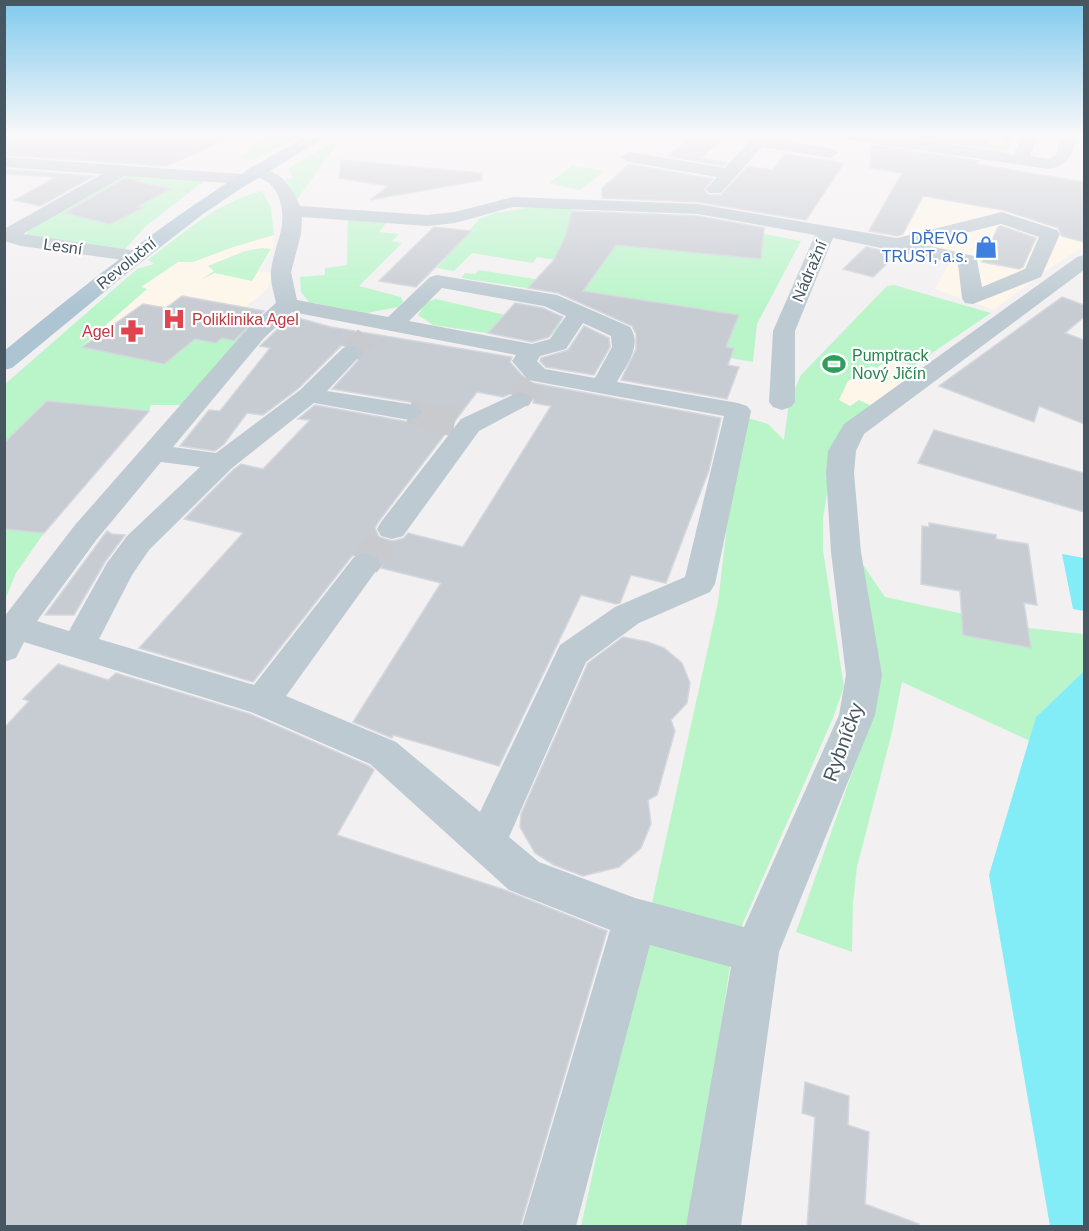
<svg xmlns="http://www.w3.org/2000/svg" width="1089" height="1231" viewBox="0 0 1089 1231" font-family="Arial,sans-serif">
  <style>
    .commercial { fill: #fef6e9 }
    .green { fill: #baf5ca }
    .water { fill: #82ecf7 }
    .building { fill: #c7ccd2; stroke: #d4d7dd; stroke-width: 1.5; fill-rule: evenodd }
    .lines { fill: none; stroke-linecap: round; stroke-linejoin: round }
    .minor-tunnel-far1 { stroke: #c8cacd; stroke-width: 22; stroke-dasharray: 22 11; stroke-linecap: butt }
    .minor-tunnel { stroke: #c8cacd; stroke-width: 29; stroke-dasharray: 29 15; stroke-linecap: butt }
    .minor { fill: #bdcad2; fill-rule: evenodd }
    .major { fill: #adc4d2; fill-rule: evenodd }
    .labels { text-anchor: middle; stroke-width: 4.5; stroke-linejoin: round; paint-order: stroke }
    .far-shop-label { font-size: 16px; fill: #366cbe; stroke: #fff; text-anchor: end }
    .far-street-label { font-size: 16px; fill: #465761; stroke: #fff }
    .far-health-label { font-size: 16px; fill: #be3a42; stroke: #fff; text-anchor: start }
    .far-leisure-label { font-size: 16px; fill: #27864d; stroke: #fff; text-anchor: start }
    .street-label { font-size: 20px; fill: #465761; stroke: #fff }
  </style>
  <rect width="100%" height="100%" fill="#f3f0f1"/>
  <g class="commercial">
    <polygon points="897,182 1084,214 1084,246 1041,274 994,310 935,289 951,260 882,238 894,217 879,214"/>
    <polygon points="274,235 273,247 259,272 274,273 266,290 223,326 164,364 82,347 146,289 140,288 179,262 193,262 233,247"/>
    <polygon points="880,355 910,367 904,371 913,374 870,405 830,414 844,379"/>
  </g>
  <g class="green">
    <polygon points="271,134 305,134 254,160 239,159"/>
    <polygon points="903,134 1001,146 1006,134 1014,134 1008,152 901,137"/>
    <polygon points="341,138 298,198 296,198 286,180 293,178 289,169 290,167"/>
    <polygon points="573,165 574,166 604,171 580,190 549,183"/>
    <polygon points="128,175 208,178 146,226 124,250 25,236 28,231 115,179"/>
    <path d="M 262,191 L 271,208 L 274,235 L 233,247 L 193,262 L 178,262 L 141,287 L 147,289 L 82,346 L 195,339 L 233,329 L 249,332 L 182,405 L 151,405 L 149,411 L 47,401 L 5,443 L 5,384 L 137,269 L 154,264 L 148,260 C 182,234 219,201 262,191 Z"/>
    <polygon points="533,207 573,208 570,219 648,223 649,212 801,241 757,324 753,362 730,358 734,348 672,338 689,314 736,322 739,315 601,294 597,299 461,278 465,273 475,274 479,270 585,287 589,265 537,257 533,263 472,253 454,271 437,268 479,219 495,213"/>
    <polygon points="348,220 386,223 379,232 399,234 392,241 402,243 359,286 401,297 403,302 398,307 367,313 309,302 301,292 300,277 325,275 325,268 347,265"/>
    <polygon points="262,248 271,249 252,281 215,273 202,279 214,271 208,266 245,251"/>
    <polygon points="894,285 991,313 913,366 891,358 877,368 871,366 848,381 839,400 850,406 859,400 870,405 836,441 823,518 823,550 844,687 833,718 733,946 691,1226 581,1226 718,602 731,492 748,418 768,424 784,440 789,402 801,375 887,286"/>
    <path d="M 436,299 L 532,321 L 543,308 C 551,311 559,316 561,325 C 553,336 549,339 534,340 L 433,325 L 418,315 L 426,302 Z"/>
    <polygon points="5,529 44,533 16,573 5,600"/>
    <polygon points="855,553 885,597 1028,628 1084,634 1084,671 1036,717 1030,741 902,682 892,732 857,867 853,903 852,952 796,932 870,722"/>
  </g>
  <g class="water">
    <polygon points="1062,554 1084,558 1084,611 1073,609"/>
    <polygon points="1084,671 1084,1226 1050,1226 989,875 1036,717"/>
  </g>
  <g class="building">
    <polygon points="4,134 238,134 167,166 4,155"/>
    <polygon points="895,134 991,134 985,147"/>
    <polygon points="691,137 720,141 701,158 727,163 724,166 668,156"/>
    <polygon points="871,145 979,161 977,164 1084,182 1084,242 1062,236 1058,228 1003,210 923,196 903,234 897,236 869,231 902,173 870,168"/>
    <polygon points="785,154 844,163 806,220 698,202 602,198 602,188 629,164 713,179 704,190 709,195 721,195 748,166 772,170"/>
    <polygon points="341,160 482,173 482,180 370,200 388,186 339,178"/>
    <polygon points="4,169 94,176 40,206 15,200 56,177 4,174"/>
    <polygon points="125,178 138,179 135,181 171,189 136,207 143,208 110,224 65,213"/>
    <polygon points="572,211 698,216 764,228 761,259 616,245 583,291 739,315 726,347 734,348 728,365 739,367 727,399 621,380 636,349 636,334 632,326 558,293 528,288 554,260 566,235"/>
    <polygon points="1001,226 1036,238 1023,267 1019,269 982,262 998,227"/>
    <polygon points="434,227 471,231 416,287 379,281"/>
    <polygon points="866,247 893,253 890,259 892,259 873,277 843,269"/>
    <polygon points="182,296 264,311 234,341 222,338 216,343 195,339 164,364 82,347 143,304 166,308"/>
    <polygon points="1062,297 1084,305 1084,317 1065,333 1084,340 1084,424 1039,406 1034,422 939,386"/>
    <polygon points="515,303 543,308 563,317 549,337 532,342 488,333"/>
    <path d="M 291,316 L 331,327 L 512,357 L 510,362 L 528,382 L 721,418 L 709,470 L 666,583 L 631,575 L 620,603 L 616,604 L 581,595 L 499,766 L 393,735 L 392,738 L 353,722 L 441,583 L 381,568 L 383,564 L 378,556 L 366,551 L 352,556 L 253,682 L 139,648 L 243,533 L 184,519 L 233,470 L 241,464 L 263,469 L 310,420 L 298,419 L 315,405 L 409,422 L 419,419 L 424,413 L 420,406 L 410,402 L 332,389 L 365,353 L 360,346 L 350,344 L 341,346 L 299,388 L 263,415 L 247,413 L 224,444 L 215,451 L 180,446 L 209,410 L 220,411 L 270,348 L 260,346 ZM 520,390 L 530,394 L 534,400 L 533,403 L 551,406 L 463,547 L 408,533 L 404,538 L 393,541 L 379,537 L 375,528 L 379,521 L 477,392 L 503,397 Z"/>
    <polygon points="584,326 609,338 610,347 594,375 546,367 540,361 541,358 568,350"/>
    <polygon points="47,401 149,411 44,533 4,529 4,443"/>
    <polygon points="934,430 1084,473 1084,512 918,463"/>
    <polygon points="929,523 996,535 996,539 1028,544 1037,605 1024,603 1031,648 963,635 960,591 921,584 922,526 929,527"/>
    <polygon points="107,531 112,534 125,535 105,562 74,615 45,615"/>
    <polygon points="623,637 648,642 664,648 682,663 690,683 687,703 671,720 675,731 657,795 648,800 651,824 641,848 619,867 583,876 554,865 535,853 520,827 521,814 588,663"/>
    <polygon points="58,664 108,680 116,673 250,714 369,766 374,770 337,835 505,890 607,931 520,1227 4,1227 4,728 29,701 23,699"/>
    <polygon points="805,1082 849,1096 848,1125 869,1132 865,1204 919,1224 918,1227 807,1227 815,1117 802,1113"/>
  </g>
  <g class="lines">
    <g class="minor-tunnel-far1">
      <polyline points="351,353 370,333"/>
      <polyline points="519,400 534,379"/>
      <polyline points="409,412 435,418"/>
    </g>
    <g class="minor-tunnel">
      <polyline points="428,416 455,422"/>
      <polyline points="365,564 392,529"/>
    </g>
    <g class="minor">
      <polygon points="756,134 773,134 769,139 830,148 838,153 830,158 762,147 721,193 709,193 706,189 717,177 629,162 621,157 629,152 725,168"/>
      <path d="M 837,134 L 878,134 L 1014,154 L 1022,134 L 1038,134 L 1030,156 L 1048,159 L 1056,155 L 1061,134 L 1077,134 C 1073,153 1070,166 1048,169 L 845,139 Z"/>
      <polygon points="4,157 241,174 247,175 250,179 247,183 241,184 124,176 23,234 130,250 133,254 130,258 123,260 21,246 4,241 4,229 102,174 4,167"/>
      <path d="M 253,166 C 279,170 290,182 300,206 L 427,215 L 455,212 L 513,197 L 698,204 L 897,238 L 1002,212 L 1057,230 L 1060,234 L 1041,277 L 973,304 L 965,303 L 962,298 L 958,264 L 833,238 L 795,331 L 795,402 L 791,407 L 782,410 L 773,407 L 769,402 L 773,331 L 815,235 L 698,214 L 513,207 L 455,223 L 427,226 L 302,217 L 301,234 L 291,272 L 297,300 L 388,317 L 430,277 L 437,275 L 557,295 L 630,327 C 643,346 626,365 617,382 L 738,403 L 747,406 L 751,411 L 715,584 L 710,592 L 639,623 L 586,662 L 509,837 L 539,862 L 635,898 L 744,927 L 839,715 L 846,675 L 831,552 L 826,473 L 828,451 L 844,424 L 1077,257 L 1084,255 L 1084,270 L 864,434 L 856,451 L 854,473 L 861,552 L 882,675 L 875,715 L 779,952 L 741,1226 L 686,1226 L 731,967 L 650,945 L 576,1226 L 522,1226 L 610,930 L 509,890 L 370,764 L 251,712 L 24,642 L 16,658 L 4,662 L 4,617 L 75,525 L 248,328 L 276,303 C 274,293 270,282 271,271 C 274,244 289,226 279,198 C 273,182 263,178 247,175 L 245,171 ZM 1001,224 L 1039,237 L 1025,269 L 982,287 L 977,260 L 974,256 L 922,244 ZM 442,288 L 544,306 L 566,316 L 550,339 L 532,344 L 409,321 ZM 292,312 L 516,355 L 512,361 L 528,380 L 724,416 L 685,577 L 615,607 L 560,645 L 480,812 L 396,742 L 286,696 L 376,571 L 381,564 L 376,557 L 365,553 L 354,557 L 254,685 L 99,639 L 132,575 L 149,550 L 232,468 L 314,403 L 409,420 L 418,417 L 422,412 L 418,407 L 409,404 L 327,391 L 363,353 L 359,348 L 351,346 L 343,348 L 300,390 L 216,453 L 173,447 L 264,338 ZM 583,323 L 611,336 L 612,347 L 595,378 L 545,369 L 537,361 L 540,356 L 566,349 ZM 161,462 L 200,467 L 127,536 L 107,563 L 69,631 L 37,621 L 97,539 Z"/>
      <polygon points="519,392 528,395 532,400 528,405 479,431 403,536 392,539 381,536 377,529 381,522 461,419"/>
    </g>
    <path class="major" d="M 311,134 L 331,134 L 243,187 L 203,214 L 126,274 L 12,368 L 4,370 L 4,351 C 102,271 199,193 311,134 Z"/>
  </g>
  <linearGradient id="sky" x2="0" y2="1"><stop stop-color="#7fcaee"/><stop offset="0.44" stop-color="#faf8f9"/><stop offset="1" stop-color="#faf8f9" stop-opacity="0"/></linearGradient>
  <rect width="1089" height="307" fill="url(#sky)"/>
  <defs>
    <g id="shop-bare" transform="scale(1.8)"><path d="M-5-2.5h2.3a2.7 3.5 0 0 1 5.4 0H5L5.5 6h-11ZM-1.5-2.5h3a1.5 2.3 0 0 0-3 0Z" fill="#3f7fe0" stroke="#fff" stroke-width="2.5" paint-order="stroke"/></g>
    <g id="hospital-bare" transform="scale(1.8)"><path d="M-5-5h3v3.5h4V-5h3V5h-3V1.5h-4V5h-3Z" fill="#e0444e" stroke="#fff" stroke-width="2.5" paint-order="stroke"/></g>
    <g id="pharmacy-bare" transform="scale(1.8)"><path d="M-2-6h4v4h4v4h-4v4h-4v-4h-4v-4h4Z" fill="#e0444e" stroke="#fff" stroke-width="2.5" paint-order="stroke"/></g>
    <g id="stadium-bare" transform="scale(1.8)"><path d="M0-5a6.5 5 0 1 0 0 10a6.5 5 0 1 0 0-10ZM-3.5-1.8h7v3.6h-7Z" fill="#2e9e5b" stroke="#fff" stroke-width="2.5" paint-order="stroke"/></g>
  </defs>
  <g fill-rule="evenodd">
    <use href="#shop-bare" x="986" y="247"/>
    <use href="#hospital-bare" x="174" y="319"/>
    <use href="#pharmacy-bare" x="132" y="331"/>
    <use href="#stadium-bare" x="834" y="364"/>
  </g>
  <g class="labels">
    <g class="far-shop-label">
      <text x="968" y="244">DŘEVO<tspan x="968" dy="18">TRUST, a.s.</tspan></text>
    </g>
    <g class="far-street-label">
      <text transform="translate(63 246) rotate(8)" y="6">Lesní</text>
      <text transform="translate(126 263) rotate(-39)" y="6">Revoluční</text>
      <text transform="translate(809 271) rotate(-67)" y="6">Nádražní</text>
    </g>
    <g class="far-health-label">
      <text x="192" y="325">Poliklinika Agel</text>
      <text x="114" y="337" text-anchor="end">Agel</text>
    </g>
    <g class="far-leisure-label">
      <text x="852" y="361">Pumptrack<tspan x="852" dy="18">Nový Jičín</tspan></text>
    </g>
    <g class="street-label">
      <text transform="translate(843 742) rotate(-70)" y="7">Rybníčky</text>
    </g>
  </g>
  <rect width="1089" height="1231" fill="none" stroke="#465761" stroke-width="12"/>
</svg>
